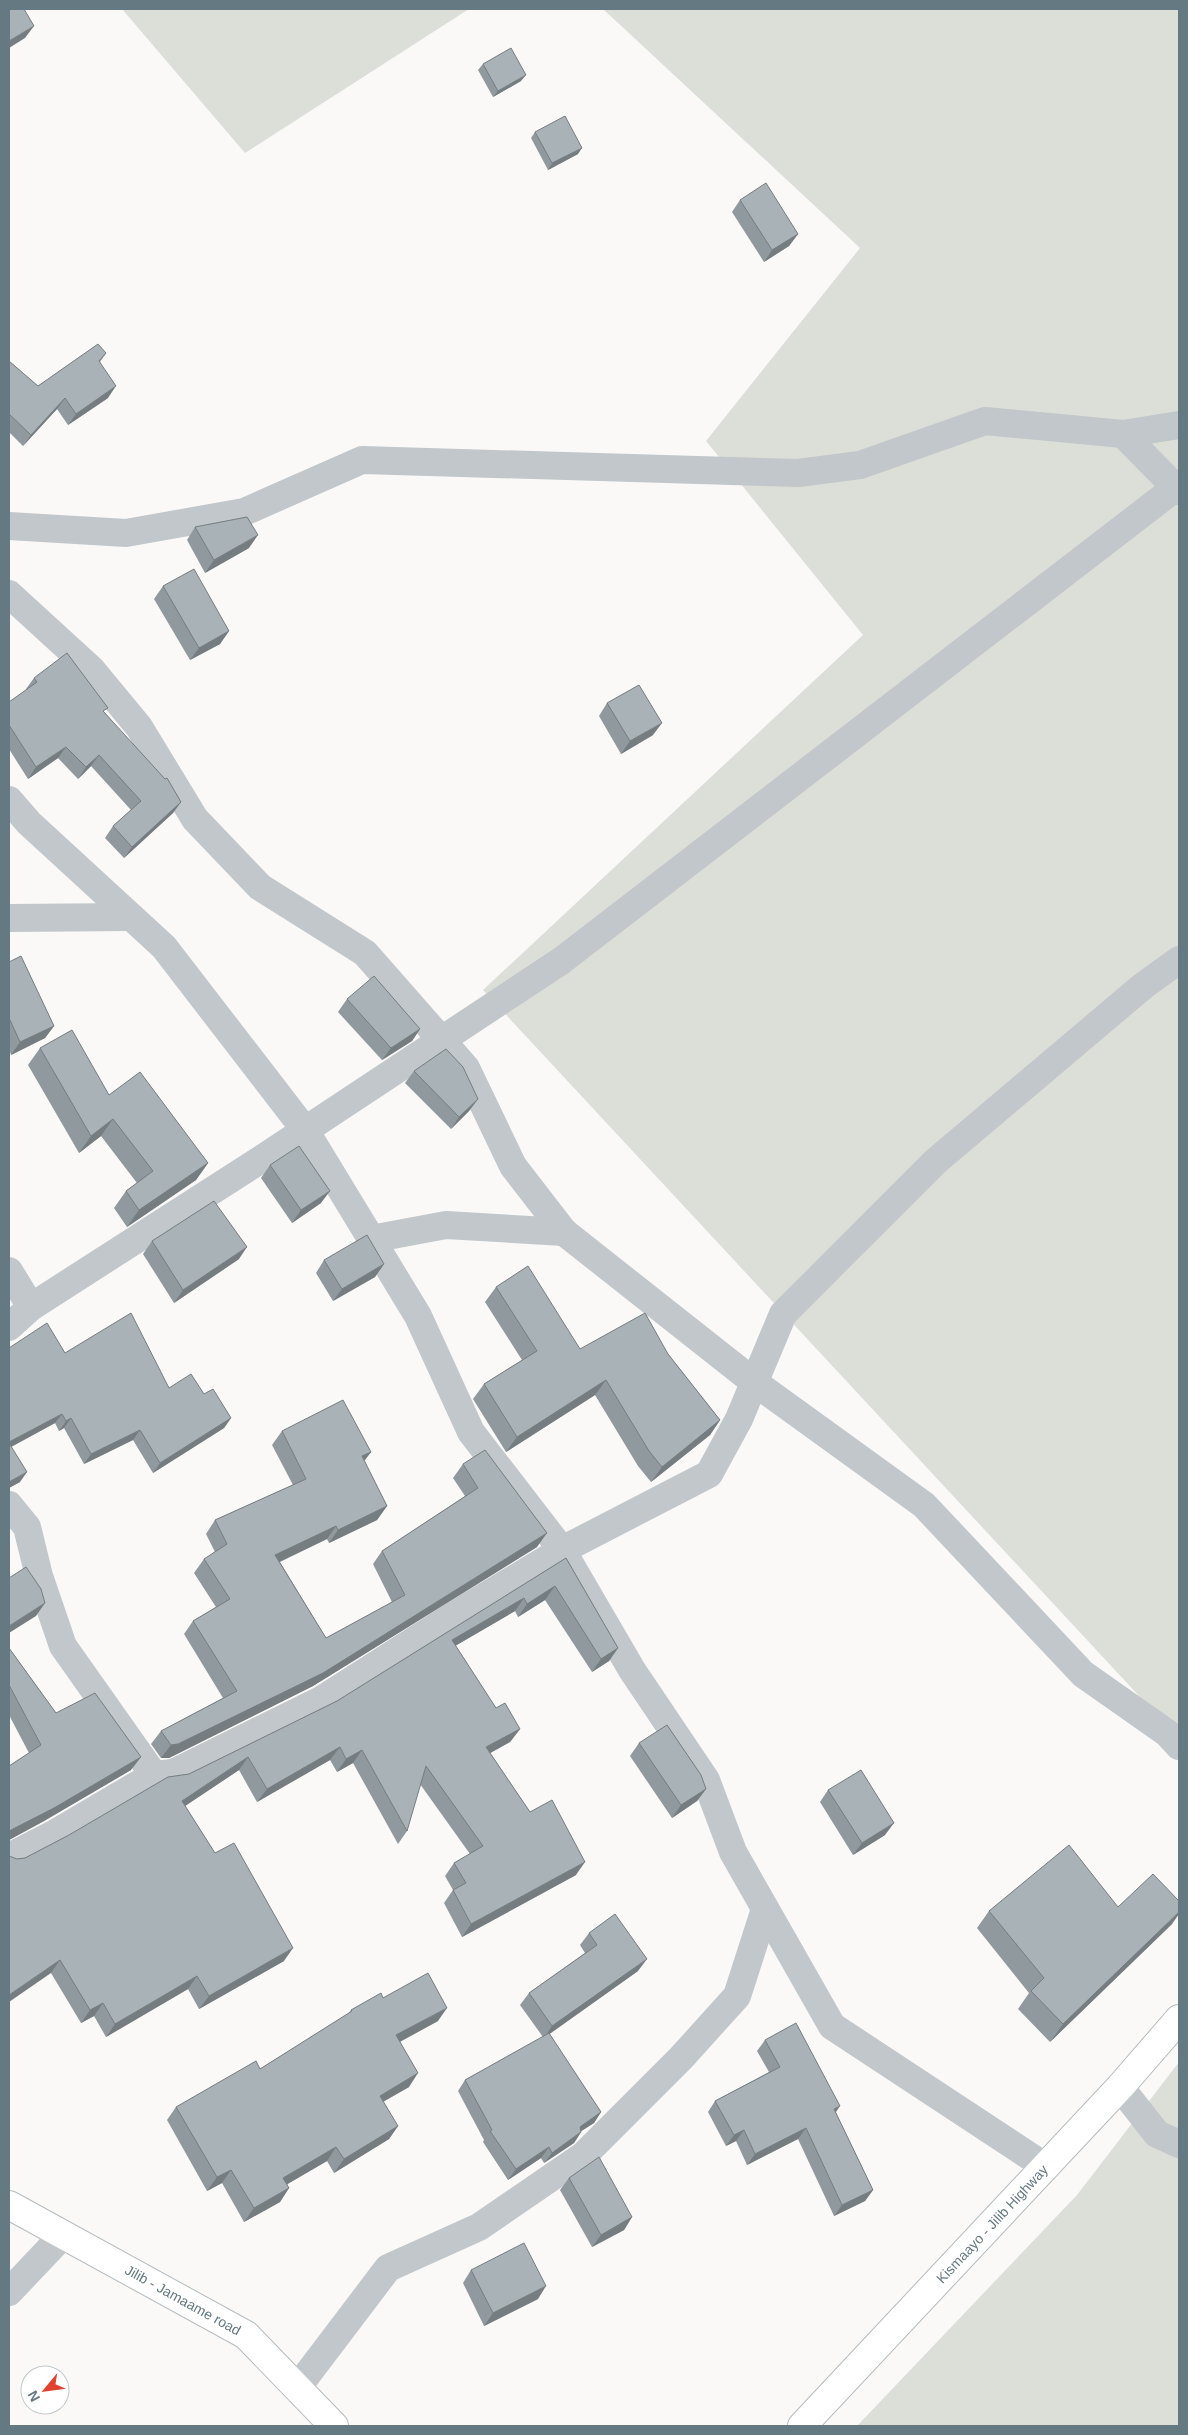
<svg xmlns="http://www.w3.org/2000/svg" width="1188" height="2435" viewBox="0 0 1188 2435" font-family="Arial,sans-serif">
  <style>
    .green { fill: #dbdfd7 }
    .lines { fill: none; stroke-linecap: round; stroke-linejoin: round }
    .primary-casing { stroke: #b5bbbe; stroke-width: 30 }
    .minor { stroke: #c1c7ca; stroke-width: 28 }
    .primary { stroke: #fff; stroke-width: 28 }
    .wall { fill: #90999d }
    .shaded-wall { fill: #767d80 }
    .building { fill: #a8b2b7; stroke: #767d80 }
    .labels { text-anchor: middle; stroke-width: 5; stroke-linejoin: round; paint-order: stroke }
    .street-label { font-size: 14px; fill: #657982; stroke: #fff }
  </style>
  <rect width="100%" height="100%" fill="#faf9f8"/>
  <g class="green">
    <polygon points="122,9 469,9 245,153"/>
    <polygon points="603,9 1179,9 1179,1739 483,990 863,635 706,441 860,248"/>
    <polygon points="1179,2062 1179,2426 857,2426 1077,2195"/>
  </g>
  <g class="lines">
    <g class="primary-casing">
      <g id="primary">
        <polyline points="9,2205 246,2335 334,2426"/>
        <polyline points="802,2426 1120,2087 1179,2019"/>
      </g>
    </g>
    <g class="minor">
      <polyline points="1123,434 1179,425"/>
      <polyline points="9,526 126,533 244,512 362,460 798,473 860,465 985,421 1123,434 1179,491"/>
      <polyline points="9,594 91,669 139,727 195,819 260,887 365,953 466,1068 513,1166 564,1232 754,1382 924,1505 1083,1674 1167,1733 1179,1746"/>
      <polyline points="9,800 29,823 164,947 305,1130 418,1316 471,1432 562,1550 632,1670 706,1780 733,1852 832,2026 1046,2167"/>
      <polyline points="9,918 131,917"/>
      <polyline points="371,1239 446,1225 564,1232"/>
      <polyline points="9,1271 31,1307"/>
      <polyline points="9,1327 31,1307 263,1158 561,961 1175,488"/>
      <polyline points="9,1505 27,1527 39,1576 63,1646 154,1775"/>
      <polyline points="9,1857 52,1835 154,1775 173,1773 321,1700 454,1615 562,1550 709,1474 739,1419 783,1314 936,1161 1143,986 1179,960"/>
      <polyline points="1120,2087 1157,2134 1179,2144"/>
      <polyline points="9,2292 63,2235"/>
      <polyline points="297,2388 388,2268 479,2227 584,2155 681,2058 737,1996 765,1909"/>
    </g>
    <use href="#primary" class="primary"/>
  </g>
  <g class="wall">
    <polygon points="483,64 521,81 493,97 478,70"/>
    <polygon points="535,132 578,154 548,170 531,138"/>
    <polygon points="740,200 798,234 789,246 764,262 732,212"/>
    <polygon points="106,353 100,362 108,398 68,425 57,409 23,446 9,432 9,361 38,386"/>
    <polygon points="195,527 249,548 205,573 187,540"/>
    <polygon points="163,586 229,631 220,644 190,660 154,599"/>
    <polygon points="34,678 105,713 181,802 173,813 124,858 105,838 113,826 131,810 91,766 78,779 58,758 28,779 9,749 9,702 26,690 26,689"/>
    <polygon points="607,703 653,735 621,754 599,716"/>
    <polygon points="9,962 54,1026 45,1038 11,1055 9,1049"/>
    <polygon points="347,999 420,1029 412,1041 382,1060 338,1012"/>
    <polygon points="40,1048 208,1163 196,1180 127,1227 114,1208 126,1191 137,1183 101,1136 79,1153 28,1065"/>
    <polygon points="414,1071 478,1099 469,1111 451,1129 405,1083"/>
    <polygon points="270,1165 321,1203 292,1223 261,1178"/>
    <polygon points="152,1241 239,1259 174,1303 143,1254"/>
    <polygon points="324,1260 384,1264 375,1277 333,1301 316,1273"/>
    <polygon points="496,1287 580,1349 668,1354 720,1420 710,1435 651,1482 638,1466 595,1395 506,1452 473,1399 484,1384 522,1360 485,1302"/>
    <polygon points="9,1348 65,1353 169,1388 204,1394 231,1418 224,1428 153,1473 133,1440 84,1464 64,1428 59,1431 55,1423 11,1447 20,1482 9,1488"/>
    <polygon points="282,1431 371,1452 364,1461 387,1506 377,1520 329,1543 327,1539 280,1562 326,1638 392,1602 373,1564 382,1551 465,1496 453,1478 463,1464 537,1547 313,1686 169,1758 161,1758 151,1744 161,1731 223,1698 184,1634 193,1621 216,1607 194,1573 204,1559 215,1552 206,1534 215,1520 293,1485 272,1445"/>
    <polygon points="566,1558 618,1648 609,1661 592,1672 545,1600 518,1617 515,1611 455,1646 496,1708 520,1729 510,1742 490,1753 530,1812 576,1875 462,1937 444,1903 453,1890 445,1876 454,1863 470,1854 420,1784 407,1831 398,1844 353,1763 337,1772 330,1760 257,1802 239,1770 185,1806 215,1853 284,1961 199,2009 188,1989 106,2037 94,2016 81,2023 51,1973 9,1857 17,1859 25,1858 189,1774 337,1701"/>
    <polygon points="9,1648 56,1713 131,1770 44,1821 9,1840 9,1766 29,1753 9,1715"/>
    <polygon points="639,1743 706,1789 697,1801 672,1818 630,1756"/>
    <polygon points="828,1790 885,1835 853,1855 820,1802"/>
    <polygon points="1118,1907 1172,1924 1050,2042 1018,2009 1029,1993 977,1928 989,1911"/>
    <polygon points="589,1933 638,1971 549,2034 601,2112 594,2123 581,2131 581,2132 574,2143 544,2163 541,2158 508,2180 483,2142 484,2140 458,2091 465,2080 543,2037 520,2005 529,1993 585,1953 580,1945"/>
    <polygon points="383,1998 438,2021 400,2042 409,2087 383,2102 398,2126 389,2139 334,2173 327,2161 287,2184 289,2188 280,2202 244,2222 222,2183 207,2191 167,2120 176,2107 260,2069 348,2014 351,2010"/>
    <polygon points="765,2040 836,2113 873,2190 865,2201 834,2216 798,2139 747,2165 736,2141 726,2146 708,2112 715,2101 769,2072 757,2051"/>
    <polygon points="569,2178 632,2217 624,2230 592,2247 560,2190"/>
    <polygon points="471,2270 538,2299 484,2326 463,2283"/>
  </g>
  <g class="shaded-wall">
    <polygon points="34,26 25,38 9,48 9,41"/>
    <polygon points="526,75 521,81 493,97 498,91"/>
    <polygon points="582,148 578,154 548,170 552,163"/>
    <polygon points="798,234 789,246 764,262 772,250"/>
    <polygon points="116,386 108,398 68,425 76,414"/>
    <polygon points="65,398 57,409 23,446 31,435"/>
    <polygon points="258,535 249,548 205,573 214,560"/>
    <polygon points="229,631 220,644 190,660 199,648"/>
    <polygon points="662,723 653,735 621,754 630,741"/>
    <polygon points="66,747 58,758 28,779 36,767"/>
    <polygon points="99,755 91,766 78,779 86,767"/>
    <polygon points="181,802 173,813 124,858 132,847"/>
    <polygon points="54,1026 45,1038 11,1055 20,1042"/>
    <polygon points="420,1029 412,1041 382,1060 391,1048"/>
    <polygon points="478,1099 469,1111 451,1129 459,1117"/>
    <polygon points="113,1119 101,1136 79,1153 91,1136"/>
    <polygon points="208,1163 196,1180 127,1227 139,1210"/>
    <polygon points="330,1191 321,1203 292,1223 301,1210"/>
    <polygon points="247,1247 239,1259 174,1303 183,1290"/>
    <polygon points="384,1264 375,1277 333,1301 342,1289"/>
    <polygon points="606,1380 595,1395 506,1452 517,1437"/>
    <polygon points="62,1414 55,1423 9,1448 9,1442"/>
    <polygon points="71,1418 64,1428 59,1431 66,1421"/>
    <polygon points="231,1418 224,1428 153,1473 160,1463"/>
    <polygon points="720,1420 710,1435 651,1482 662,1467"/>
    <polygon points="140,1430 133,1440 84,1464 91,1454"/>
    <polygon points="371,1452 361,1465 362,1456"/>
    <polygon points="27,1472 20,1482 9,1488 9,1482"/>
    <polygon points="387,1506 377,1520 329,1543 338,1530"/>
    <polygon points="336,1526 327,1539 266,1568 275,1555"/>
    <polygon points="547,1533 537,1547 313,1686 169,1758 161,1758 171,1745"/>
    <polygon points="555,1586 545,1600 518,1617 527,1604"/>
    <polygon points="524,1598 515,1611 443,1653 452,1640"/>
    <polygon points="45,1603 36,1616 9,1633 9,1626"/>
    <polygon points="618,1648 609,1661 592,1672 601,1659"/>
    <polygon points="520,1729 510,1742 476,1761 486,1747"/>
    <polygon points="340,1747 330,1760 257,1802 267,1789"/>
    <polygon points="362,1750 353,1763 337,1772 346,1759"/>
    <polygon points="141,1757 131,1770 44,1821 9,1840 9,1832 11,1830"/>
    <polygon points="248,1757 239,1770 173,1814 182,1801"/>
    <polygon points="706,1789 697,1801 672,1818 681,1805"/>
    <polygon points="894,1823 885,1835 853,1855 862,1843"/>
    <polygon points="585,1862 576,1875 462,1937 471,1924"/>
    <polygon points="1179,1912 1179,1914 1172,1924 1050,2042 1063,2024"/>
    <polygon points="293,1948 284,1961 199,2009 209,1996"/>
    <polygon points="647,1959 638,1971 544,2038 552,2026"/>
    <polygon points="60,1960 51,1973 9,2002 9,1995"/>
    <polygon points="197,1976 188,1989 106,2037 115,2024"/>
    <polygon points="103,2003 94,2016 81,2023 90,2010"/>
    <polygon points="447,2008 438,2021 386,2049 396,2035"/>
    <polygon points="418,2073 409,2087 370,2109 380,2096"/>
    <polygon points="840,2106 832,2118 834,2109"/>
    <polygon points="601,2112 594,2123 572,2137 580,2127"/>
    <polygon points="398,2126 389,2139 334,2173 344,2159"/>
    <polygon points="806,2128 798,2139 747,2165 755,2154"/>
    <polygon points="744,2130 736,2141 726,2146 734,2135"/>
    <polygon points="581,2132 574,2143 544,2163 552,2153"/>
    <polygon points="336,2147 327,2161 274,2192 283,2178"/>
    <polygon points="549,2147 541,2158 508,2180 516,2169"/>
    <polygon points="231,2170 222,2183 207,2191 217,2177"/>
    <polygon points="289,2188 280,2202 244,2222 254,2208"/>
    <polygon points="873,2190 865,2201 834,2216 842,2205"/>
    <polygon points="632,2217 624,2230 592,2247 601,2235"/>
    <polygon points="546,2286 538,2299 484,2326 493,2313"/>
  </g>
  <g class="building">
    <polygon points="9,9 24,9 34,26 9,41"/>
    <polygon points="511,48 526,75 498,91 483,64"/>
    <polygon points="565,116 582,148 552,163 535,132"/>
    <polygon points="766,183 798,234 772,250 740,200"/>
    <polygon points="98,344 106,353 99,361 116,386 76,414 65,398 31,435 9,414 9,361 38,386"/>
    <polygon points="247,517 258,535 214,560 195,527"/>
    <polygon points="194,569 229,631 199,648 163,586"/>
    <polygon points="67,653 108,708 103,711 165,779 167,778 181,802 132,847 113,826 141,801 99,755 86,767 66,747 36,767 9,725 9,702 37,682 34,678"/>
    <polygon points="639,685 662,723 630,741 607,703"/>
    <polygon points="21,956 54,1026 20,1042 9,1018 9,962"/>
    <polygon points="374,976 420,1029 391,1048 347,999"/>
    <polygon points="72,1030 109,1095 140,1072 208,1163 139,1210 126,1191 153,1171 113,1119 91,1136 40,1048"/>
    <polygon points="446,1049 463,1067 478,1099 459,1117 414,1071"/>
    <polygon points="299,1146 330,1191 301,1210 270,1165"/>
    <polygon points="214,1201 247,1247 183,1290 152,1241"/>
    <polygon points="367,1235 384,1264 342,1289 324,1260"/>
    <polygon points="528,1266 580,1349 645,1313 668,1354 720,1420 662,1467 649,1451 606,1380 517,1437 484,1384 537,1351 496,1287"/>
    <polygon points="131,1313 169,1388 191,1374 204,1394 213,1389 231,1418 160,1463 140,1430 91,1454 71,1418 66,1421 62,1414 9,1442 9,1348 47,1323 65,1353"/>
    <polygon points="343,1400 371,1452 362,1456 387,1506 338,1530 336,1526 275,1555 326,1638 405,1595 382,1551 478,1488 463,1464 485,1450 547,1533 323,1673 178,1744 171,1745 161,1731 237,1691 193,1621 230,1599 204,1559 227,1544 215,1520 306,1479 282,1431"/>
    <polygon points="9,1443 27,1472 9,1482"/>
    <polygon points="566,1558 618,1648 601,1659 555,1586 527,1604 524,1598 452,1640 496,1708 505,1703 520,1729 486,1747 530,1812 552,1800 585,1862 471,1924 453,1890 466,1883 454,1863 483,1846 426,1766 407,1831 362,1750 346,1759 340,1747 267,1789 248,1757 182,1801 215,1853 234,1843 293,1948 209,1996 197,1976 115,2024 103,2003 90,2010 60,1960 9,1995 9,1856 17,1859 25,1858 69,1835 168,1777 189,1774 337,1701"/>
    <polygon points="26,1567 41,1589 45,1603 9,1626 9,1578"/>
    <polygon points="9,1648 56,1713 95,1693 141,1757 54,1808 11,1830 9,1832 9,1766 41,1745 9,1685"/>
    <polygon points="667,1725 701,1775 706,1789 681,1805 639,1743"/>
    <polygon points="861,1770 894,1823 862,1843 828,1790"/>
    <polygon points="1069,1845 1118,1907 1153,1874 1179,1901 1179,1912 1063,2024 1031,1991 1044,1978 989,1911"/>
    <polygon points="615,1914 647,1959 552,2026 529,1993 597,1945 589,1933"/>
    <polygon points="428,1973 447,2008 396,2035 418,2073 380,2096 398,2126 344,2159 336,2147 283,2178 289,2188 254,2208 231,2170 217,2177 176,2107 256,2061 260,2069 352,2011 351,2010 381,1993 383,1998"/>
    <polygon points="796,2023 840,2106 834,2109 873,2190 842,2205 806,2128 755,2154 744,2130 734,2135 715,2101 780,2067 765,2040"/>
    <polygon points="549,2033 601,2112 580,2127 581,2132 552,2153 549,2147 516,2169 490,2131 492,2130 465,2080"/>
    <polygon points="599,2157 632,2217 601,2235 569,2178"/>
    <polygon points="524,2243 546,2286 493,2313 471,2270"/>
  </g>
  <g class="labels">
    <g class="street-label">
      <text transform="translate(992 2224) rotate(-47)" y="5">Kismaayo - Jilib Highway</text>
      <text transform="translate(183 2300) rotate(29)" y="5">Jilib - Jamaame road</text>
    </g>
  </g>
  <rect width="1188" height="2435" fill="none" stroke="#657982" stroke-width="20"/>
  <g transform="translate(45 2390) rotate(241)"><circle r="24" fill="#ffffff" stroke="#c1c9cd"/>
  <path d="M0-4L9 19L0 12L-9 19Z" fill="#e14331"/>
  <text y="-8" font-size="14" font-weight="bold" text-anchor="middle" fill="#657982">N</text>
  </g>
</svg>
